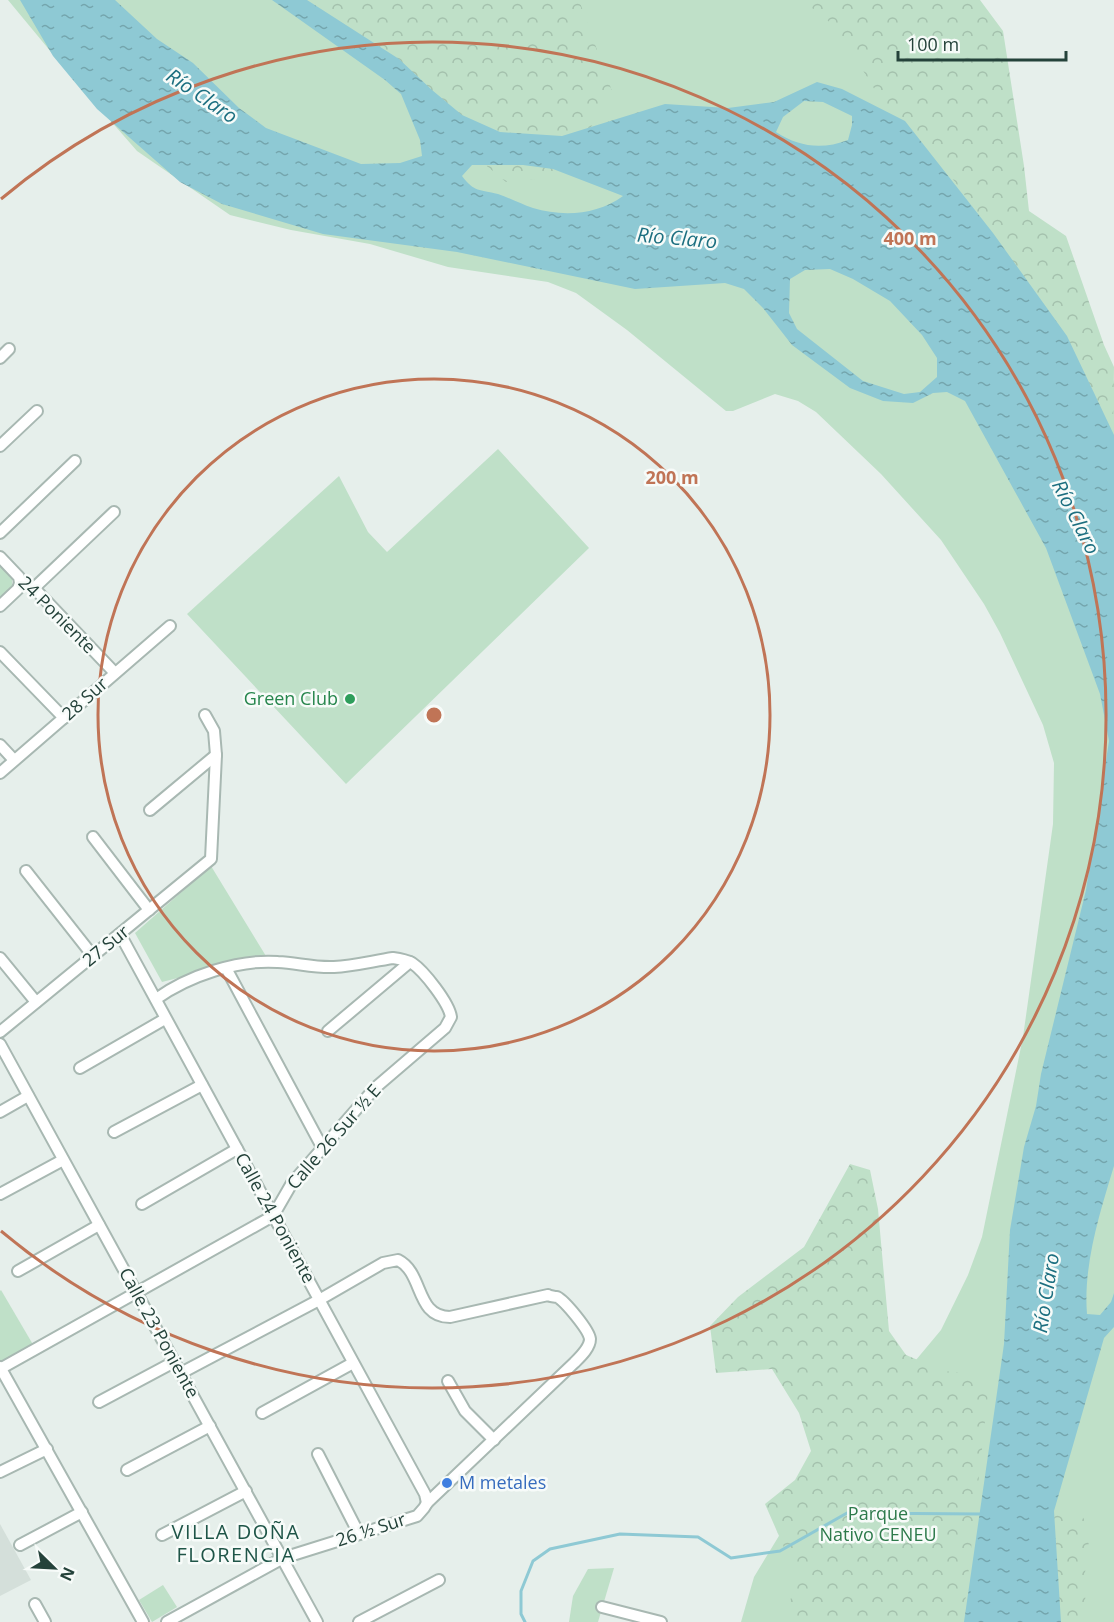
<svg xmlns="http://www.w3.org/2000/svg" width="1114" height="1622" viewBox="0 0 1114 1622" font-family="'Open Sans',sans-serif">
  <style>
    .built { fill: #d4dfda }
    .green { fill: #bfe0c8 }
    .forest { fill: url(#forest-crowns) }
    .water { fill: url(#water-ripples); fill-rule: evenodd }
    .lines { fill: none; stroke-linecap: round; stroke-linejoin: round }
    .stream { stroke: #8ec9d4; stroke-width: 3 }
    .minor-casing { stroke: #a8b8b2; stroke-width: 14 }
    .minor { stroke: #fff; stroke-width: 10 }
    .ring { fill: none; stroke: #c07456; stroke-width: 3 }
    .leisure-dot { fill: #2e9e5b; stroke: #f7fbf9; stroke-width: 2 }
    .shop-dot { fill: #3f7fe0; stroke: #f7fbf9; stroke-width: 2 }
    .labels { text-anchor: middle; stroke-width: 5; stroke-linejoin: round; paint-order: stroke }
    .street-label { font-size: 18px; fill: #24423a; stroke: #f7fbf9 }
    .leisure-label { font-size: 18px; fill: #27864d; stroke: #f7fbf9; text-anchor: end }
    .shop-label { font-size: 18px; fill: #366cbe; stroke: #f7fbf9; text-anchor: start }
    .park-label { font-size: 18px; fill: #2d7a4b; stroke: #f7fbf9 }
    .water-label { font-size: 20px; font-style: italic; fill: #1c6f80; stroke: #f7fbf9 }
    .neighbourhood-label { font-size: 20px; letter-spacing: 1.5px; fill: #1f5548; stroke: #f7fbf9 }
    .centre { fill: #c07456; stroke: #f7fbf9; stroke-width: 3 }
    .ring-label { font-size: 18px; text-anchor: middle; font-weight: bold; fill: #c07456; stroke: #f7fbf9; stroke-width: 5; stroke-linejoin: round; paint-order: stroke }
  </style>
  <defs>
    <pattern id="forest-crowns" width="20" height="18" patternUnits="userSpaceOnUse" patternTransform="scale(1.5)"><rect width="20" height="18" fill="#bfe0c8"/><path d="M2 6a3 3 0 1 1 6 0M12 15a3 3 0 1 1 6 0" fill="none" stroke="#a4c1ad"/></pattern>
    <pattern id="water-ripples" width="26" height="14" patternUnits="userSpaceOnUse" patternTransform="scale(1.5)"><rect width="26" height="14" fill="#8ec9d4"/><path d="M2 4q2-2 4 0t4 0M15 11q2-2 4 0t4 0" fill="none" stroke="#74a5ad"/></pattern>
  </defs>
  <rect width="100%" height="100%" fill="#e6efeb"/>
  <polygon class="built" points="0,1524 31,1580 0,1596"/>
  <g class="green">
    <polygon points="8,0 909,0 1114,382 1114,1622 741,1622 754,1577 805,1493 941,1330 968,1275 982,1237 1023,1037 1053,824 1054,763 1043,725 1000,633 984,604 941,540 881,474 816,412 798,401 775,394 733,411 726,411 627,330 576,293 548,282 448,267 370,244 291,230 230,215 137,151 61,64"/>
    <polygon points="498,449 589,548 346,784 187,614 339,476 368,532 387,552"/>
    <polygon points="0,565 12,578 12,590 0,601"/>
    <polygon points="211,866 269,961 217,968 162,982 135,933"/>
    <polygon points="1,1290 35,1348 0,1363 0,1291"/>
    <polygon points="614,1568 598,1622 569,1622 573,1596 588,1569"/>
    <polygon points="163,1585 177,1607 152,1622 139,1600"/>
  </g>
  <g class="forest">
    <polygon points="297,0 579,0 613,94 555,181 533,179 506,182 482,162 412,81"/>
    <polygon points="802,0 980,0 1003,31 1024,166 1029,211 1066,236 1104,345 1114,367 1113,433 1039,310 1007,252 923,139 878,95 837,28"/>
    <polygon points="850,1164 870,1170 878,1209 889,1331 906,1355 944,1371 990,1376 963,1622 784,1622 797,1577 765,1504 795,1480 811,1451 799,1413 772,1369 716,1373 710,1326 738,1297 804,1247"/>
    <polygon points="1054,1511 1081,1513 1090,1532 1084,1581 1087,1622 1060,1622 1056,1603"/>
  </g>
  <path class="water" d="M 20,0 L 115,0 L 157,39 L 193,63 L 239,108 L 266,128 L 361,164 L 400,163 L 422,156 L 420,140 L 401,94 L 385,80 L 272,0 L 307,0 L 399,59 L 432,90 L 462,115 L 500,132 L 562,136 L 665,104 L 728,108 L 774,102 L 817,82 L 842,89 L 905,121 L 993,233 L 1067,336 L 1114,435 L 1114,1166 C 1100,1212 1083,1265 1087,1314 L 1100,1315 L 1111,1302 L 1114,1293 L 1114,1327 L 1104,1338 L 1054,1511 L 1061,1622 L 964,1622 L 1004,1344 L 1010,1230 L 1024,1147 L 1036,1106 L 1041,1074 L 1086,890 L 1109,741 L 1100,694 L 1046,548 L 965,401 L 947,392 L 933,393 L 913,403 L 883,401 L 850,388 L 792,345 L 763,308 L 744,289 L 725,283 L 635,289 L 457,252 L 323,234 L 222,204 L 180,182 L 97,109 L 53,56 ZM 804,101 L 823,102 L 852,116 L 852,125 L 848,140 C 822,150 799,147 776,132 L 783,117 ZM 472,165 L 523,165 L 553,169 L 623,196 C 597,215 563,217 533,208 C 521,204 510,198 498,194 C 479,189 475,193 462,176 ZM 830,269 L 853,279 L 890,301 L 922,335 L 937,358 L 937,377 L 920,392 L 904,394 L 863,381 L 797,329 L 789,313 L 790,279 L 805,270 Z"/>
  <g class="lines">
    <polyline class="stream" points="525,1622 521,1614 521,1591 533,1561 550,1549 620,1534 698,1537 731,1558 780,1551 847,1513 982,1514"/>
    <g class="minor-casing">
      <g id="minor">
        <polyline points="0,358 9,349"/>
        <polyline points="0,446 37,411"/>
        <polyline points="0,533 75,461"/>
        <polyline points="0,557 19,577 20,583"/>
        <polyline points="20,583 28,584 34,588 114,672"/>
        <polyline points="34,588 114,512"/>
        <polyline points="0,606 18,589 20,583"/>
        <polyline points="0,652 64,718"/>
        <polyline points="0,745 14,760"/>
        <polyline points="0,773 170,626"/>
        <polyline points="150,810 216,755"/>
        <polyline points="93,837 149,910"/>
        <polyline points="26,871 93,956"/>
        <polyline points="120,934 425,1494 427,1503"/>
        <polyline points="0,958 36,1002"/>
        <polyline points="226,968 322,1147"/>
        <polyline points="328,1031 410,962"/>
        <polyline points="0,1032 211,859 216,755 214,731 205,715"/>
        <polyline points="0,1044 317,1622"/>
        <polyline points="80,1068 165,1019"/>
        <polyline points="0,1112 28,1096"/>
        <polyline points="114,1132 202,1085"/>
        <polyline points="0,1194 63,1160"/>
        <polyline points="142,1204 237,1149"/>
        <polyline points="18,1271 99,1225"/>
        <polyline points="0,1367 143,1622"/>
        <path d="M 0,1369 L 273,1216 L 292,1183 L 375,1088 L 445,1028 L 451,1017 C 449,1003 424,971 412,963 C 406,960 400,959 393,958 C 373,961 353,966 334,967 C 315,968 297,963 278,962 C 238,959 188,976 156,999"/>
        <polyline points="448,1381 465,1411 494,1440"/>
        <polyline points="99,1402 174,1362"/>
        <polyline points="262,1413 353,1363"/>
        <polyline points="318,1454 359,1534"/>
        <polyline points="127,1470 210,1426"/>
        <polyline points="0,1472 47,1449"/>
        <polyline points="162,1535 246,1491"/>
        <polyline points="20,1545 82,1512"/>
        <polyline points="35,1604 45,1622"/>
        <polyline points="602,1607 661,1622"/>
        <path d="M 167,1622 L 283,1558 L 417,1516 L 424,1508 L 427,1503 L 574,1363 C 580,1357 590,1348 590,1339 C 589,1330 565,1301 557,1297 C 556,1297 549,1296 548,1295 L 450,1317 C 415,1317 424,1273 398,1260 L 383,1263 L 319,1300 L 181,1373"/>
        <polyline points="359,1622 439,1580"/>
      </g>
    </g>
    <use href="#minor" class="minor"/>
  </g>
  <g class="ring">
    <circle cx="434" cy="715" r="336"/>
    <path d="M1 199A673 673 0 1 1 1 1231"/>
  </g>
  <circle class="leisure-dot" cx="350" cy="699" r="6"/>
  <circle class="shop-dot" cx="447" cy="1483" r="6"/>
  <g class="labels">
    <g class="street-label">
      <text transform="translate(57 615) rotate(45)" y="6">24 Poniente</text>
      <text transform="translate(85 699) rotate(-42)" y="6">28 Sur</text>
      <text transform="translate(106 946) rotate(-39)" y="6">27 Sur</text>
      <text transform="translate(334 1137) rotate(-49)" y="6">Calle 26 Sur ½ E</text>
      <text transform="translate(275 1218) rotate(61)" y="6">Calle 24 Poniente</text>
      <text transform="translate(159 1333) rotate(61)" y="6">Calle 23 Poniente</text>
      <text transform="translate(371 1530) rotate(-18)" y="6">26 ½ Sur</text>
    </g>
    <g class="leisure-label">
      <text x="338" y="705">Green Club</text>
    </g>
    <g class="shop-label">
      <text x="459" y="1489">M metales</text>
    </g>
    <g class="park-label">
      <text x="878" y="1520">Parque<tspan x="878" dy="21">Nativo CENEU</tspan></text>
    </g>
    <g class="water-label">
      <text transform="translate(202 96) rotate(34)" y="7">Río Claro</text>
      <text transform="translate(677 238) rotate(5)" y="7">Río Claro</text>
      <text transform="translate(1076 517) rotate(63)" y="7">Río Claro</text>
      <text transform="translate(1046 1293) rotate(-81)" y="7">Río Claro</text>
    </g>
    <g class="neighbourhood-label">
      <text x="236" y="1539">VILLA DOÑA<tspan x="236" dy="23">FLORENCIA</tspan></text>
    </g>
  </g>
  <circle cx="434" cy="715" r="9" class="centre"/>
  <g class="ring-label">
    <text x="910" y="245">400 m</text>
    <text x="672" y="484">200 m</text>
  </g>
  <g transform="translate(54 1568) rotate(114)" stroke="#f7fbf9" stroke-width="4.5" paint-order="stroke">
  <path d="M0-4.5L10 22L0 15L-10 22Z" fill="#24423a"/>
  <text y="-9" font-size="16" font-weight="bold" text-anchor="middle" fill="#24423a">N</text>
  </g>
  <path d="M898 51v9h168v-9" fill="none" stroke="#24423a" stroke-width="3"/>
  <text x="907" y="51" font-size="18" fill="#24423a" stroke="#f7fbf9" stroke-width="4.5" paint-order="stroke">100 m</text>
</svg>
